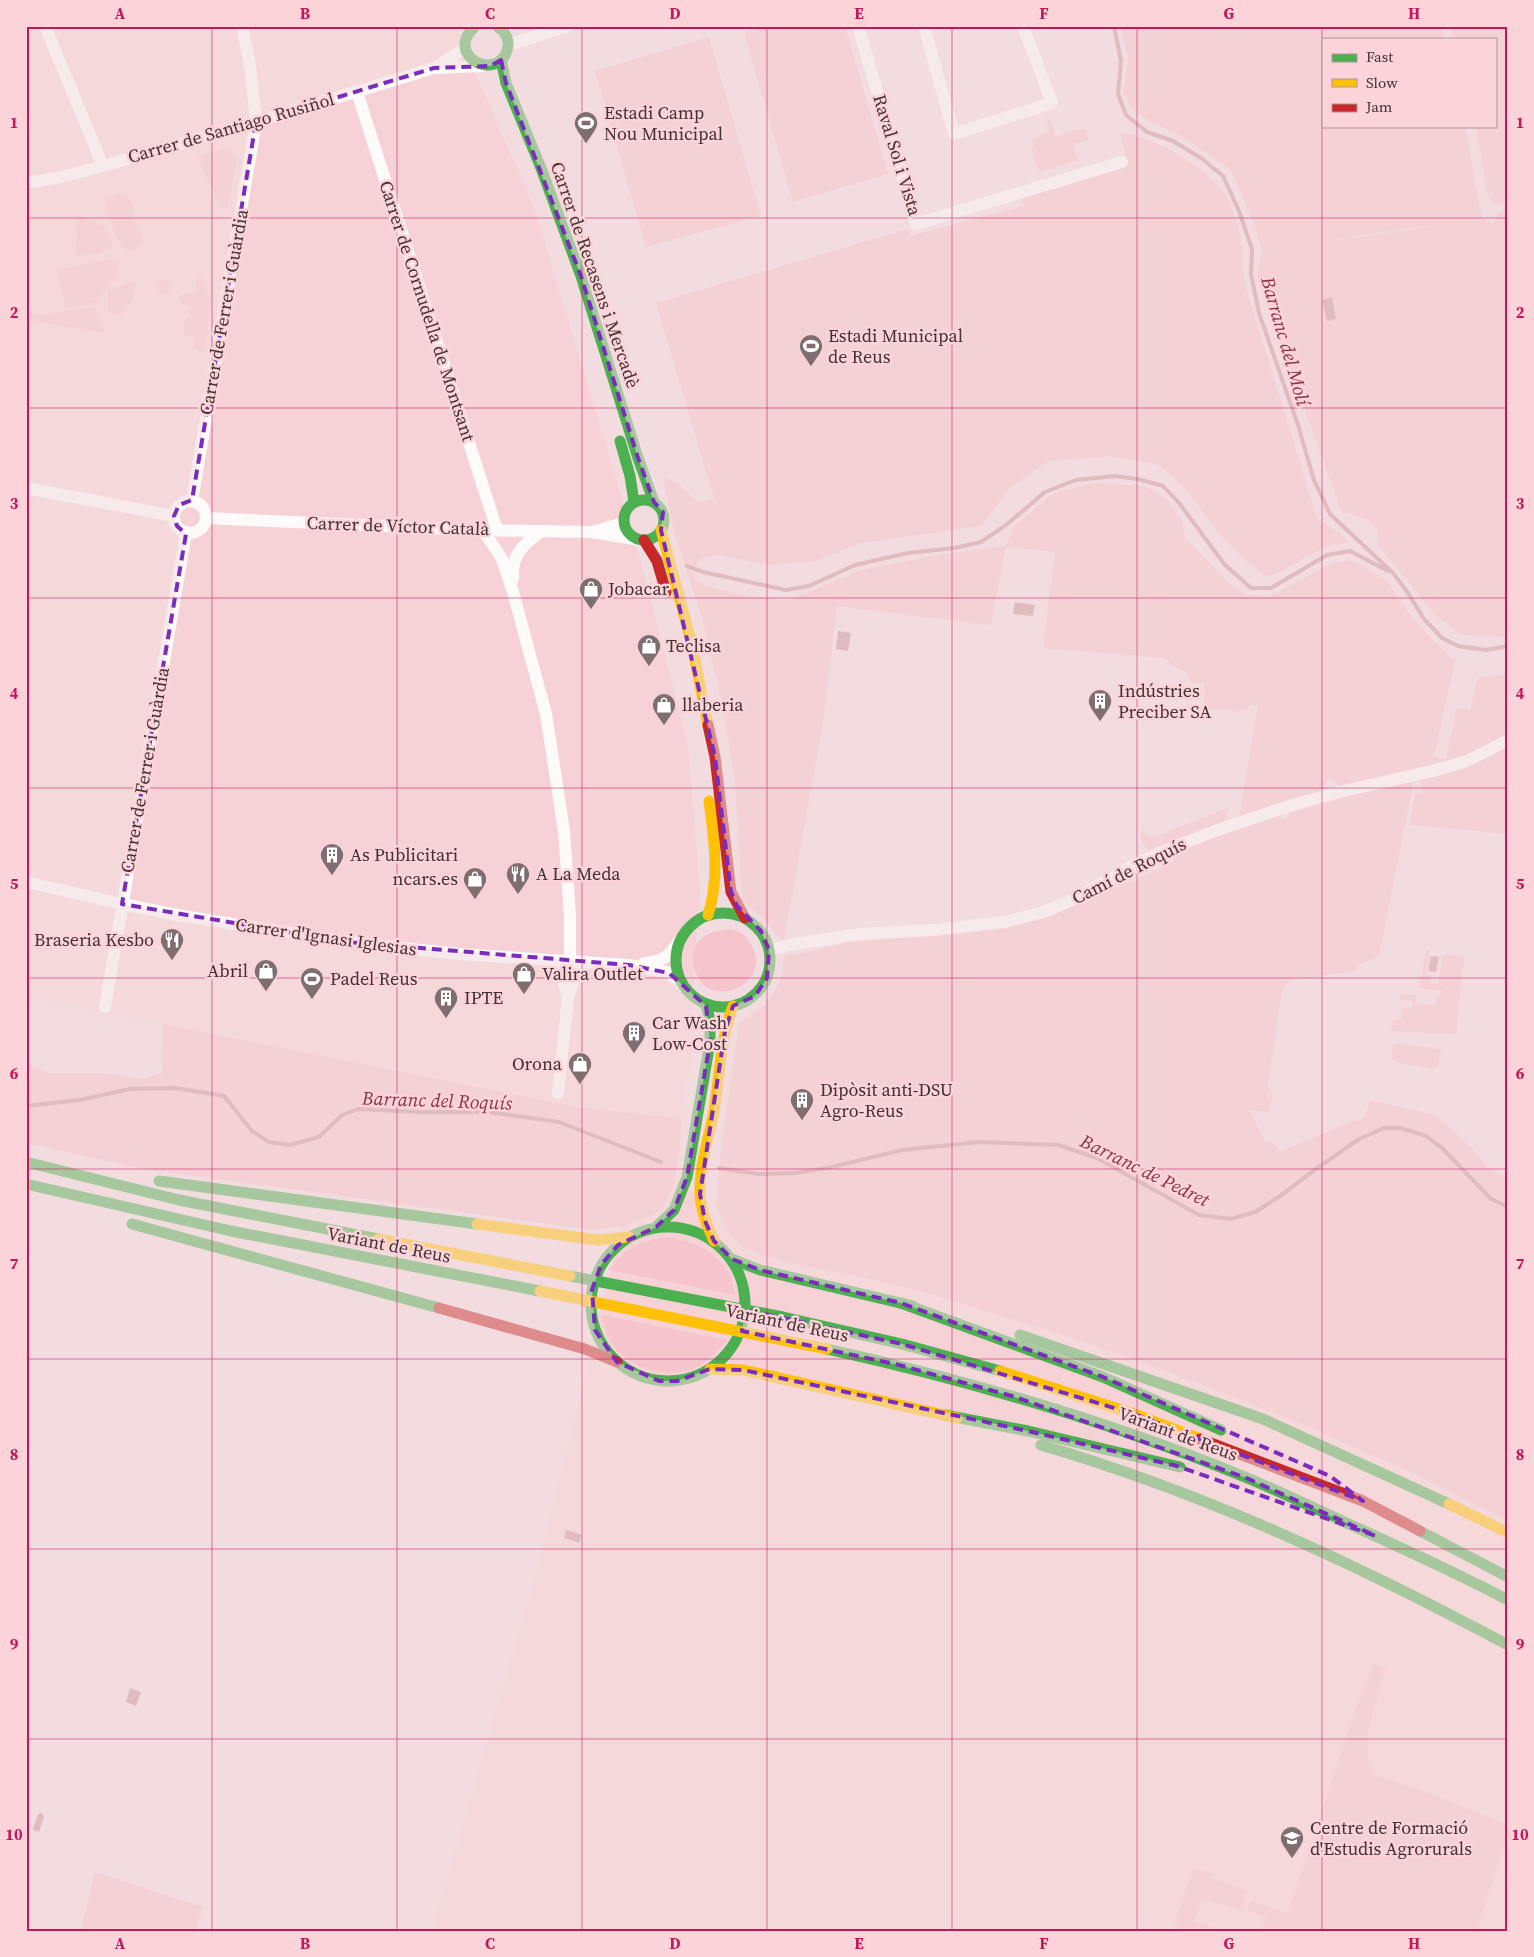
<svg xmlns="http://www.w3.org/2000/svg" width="1534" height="1957" viewBox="0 0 1534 1957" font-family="'Source Serif 4',serif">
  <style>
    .built { fill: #f6d2d6 }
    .green { fill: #f6c4cb; fill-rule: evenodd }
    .water { fill: #ca939b }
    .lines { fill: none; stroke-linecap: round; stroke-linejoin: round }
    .stream { stroke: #ca939b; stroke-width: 4 }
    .street { stroke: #fdfafa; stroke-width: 12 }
    .fast { stroke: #4caf50; stroke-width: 11 }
    .slow { stroke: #ffc107; stroke-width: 11 }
    .jam { stroke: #c62828; stroke-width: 11 }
    .marked { fill: none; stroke: #7b2cbf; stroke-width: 4; stroke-dasharray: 10 6; stroke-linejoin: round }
    .grid { fill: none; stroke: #c2185b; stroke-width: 1; stroke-opacity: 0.55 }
    .labels { text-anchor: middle; stroke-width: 5; stroke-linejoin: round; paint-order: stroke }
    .poi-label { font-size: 18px; fill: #413233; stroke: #fbd3d8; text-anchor: start }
    .street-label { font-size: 18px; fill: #413233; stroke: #fbd3d8 }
    .water-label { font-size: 19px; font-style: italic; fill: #893445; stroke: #fbd3d8 }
    .neatline { fill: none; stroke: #c2185b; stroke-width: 2 }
    .grid-label { font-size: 16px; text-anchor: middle; font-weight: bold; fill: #c2185b }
  </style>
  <rect width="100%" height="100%" fill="#f2dcdf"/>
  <polygon class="built" points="26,26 455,26 535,210 642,566 688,745 700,893 690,1015 695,1029 688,1083 685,1082 682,1117 672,1170 744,1248 786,1262 904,1287 1066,1336 1157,1368 1297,1422 1384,1461 1508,1521 1508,1931 432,1931 536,1574 620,1229 582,1108 26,997"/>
  <g class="green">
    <polygon points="766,26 845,26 888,174 793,202 744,33"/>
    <path d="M 1120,26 L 1441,26 L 1445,39 L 1323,39 L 1323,126 L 1465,126 L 1482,218 L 1493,224 L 1498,213 L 1508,209 L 1508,637 L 1462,635 L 1436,616 L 1377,544 L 1378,532 L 1372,522 L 1341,510 L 1257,278 L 1262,249 L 1252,218 L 1230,169 L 1179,135 L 1151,122 L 1132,109 L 1124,93 L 1128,57 ZM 1447,223 L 1391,233 L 1309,243 Z"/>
    <polygon points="1450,26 1508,26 1508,201 1497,206 1490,198 1487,193 1476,126 1495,126 1495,39 1454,39"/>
    <polygon points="709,37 761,216 646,247 595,71"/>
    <polygon points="1050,120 1056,137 1068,133 1070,131 1085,129 1088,140 1073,144 1078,160 1042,172 1039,170 1031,149 1034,148 1032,139 1049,132 1047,121"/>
    <path d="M 1120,132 C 1156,138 1205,166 1227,196 C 1231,203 1234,214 1237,221 C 1242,239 1242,253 1243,271 C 1244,282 1248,293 1251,304 L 1317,518 L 1342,535 L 1349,543 L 1332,545 L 1307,556 L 1281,572 L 1266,576 L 1246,561 L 1221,536 L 1184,487 L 1159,465 L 1110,456 L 1049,461 L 1011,487 L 981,526 L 861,543 L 816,561 L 768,565 L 719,555 L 706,557 L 699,560 L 695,567 L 694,574 L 696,581 L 710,587 L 747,596 L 786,601 L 862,570 L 943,554 L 1006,546 L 1014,526 L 1054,493 L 1092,483 L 1145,486 L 1166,498 L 1182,521 L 1185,538 L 1231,585 L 1247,595 L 1270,596 L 1332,563 L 1352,560 L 1387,581 L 1410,614 L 1428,635 L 1455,661 L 1434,756 L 1446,760 L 1457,708 L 1470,710 L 1478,677 L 1507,675 L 1508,664 L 1508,734 L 1472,754 L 1340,787 L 1333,780 L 1327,779 L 1323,788 L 1316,793 L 1239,817 L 1258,706 L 1251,704 L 1244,711 L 1204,709 L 1204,683 L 1190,683 L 1188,674 L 1173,666 L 1165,658 L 1043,648 L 1055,552 L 1006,547 L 991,625 L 837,606 L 823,722 L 784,941 C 776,937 774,930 768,923 C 761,914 749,909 742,899 L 735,781 L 723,708 L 703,622 L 673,528 L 663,477 L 679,484 L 698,502 L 711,499 L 715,502 L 656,303 L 908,229 L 910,236 L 1024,206 L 1022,198 L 1128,166 Z"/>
    <polygon points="225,148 237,158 227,210 220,207 197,156"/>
    <path d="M 121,193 C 132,198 136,209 133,220 L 142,234 L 143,242 C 121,268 115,226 105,211 L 106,201 L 110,196 Z"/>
    <path d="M 77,214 C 93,221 112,226 113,247 L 100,253 L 76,255 Z"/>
    <polygon points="105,260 114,260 118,263 119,276 108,287 96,302 66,308 57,273 61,269"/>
    <polygon points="200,276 207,282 206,293 212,297 204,351 194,349 194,338 184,334 184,323 187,318 191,318 191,307 182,303 178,297 183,294 197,292 196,281"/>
    <circle cx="164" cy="287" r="7"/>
    <path d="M 134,281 C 139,289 127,311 119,315 L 110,313 L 108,308 L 108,291 Z"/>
    <polygon points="95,307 105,333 26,320 27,313 42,315"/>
    <polygon points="1508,745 1508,834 1410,825 1415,793 1424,792 1420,780"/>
    <polygon points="1411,781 1413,785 1379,957 1359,964 1354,971 1308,978 1295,977 1287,983 1282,992 1268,1085 1273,1096 1268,1112 1250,1110 1264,1139 1276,1145 1280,1152 1343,1125 1364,1118 1370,1101 1373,1101 1436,1115 1473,1149 1487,1167 1508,1179 1508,1521 1417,1475 1297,1422 1169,1372 1066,1336 923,1292 856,1276 786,1262 744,1248 727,1230 716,1206 721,1149 739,1023 766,1004 780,982 785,955 799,954 849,942 978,930 1075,905 1105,890 1126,884 1173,862 1175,852 1278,815 1283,820 1287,818 1291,810 1336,796"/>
    <polygon points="1228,808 1224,823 1149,850 1142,843 1139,834 1142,831 1152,838"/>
    <path d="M 731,929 C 743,932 748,937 753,948 C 770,984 715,1007 699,979 C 682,947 700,931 731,929 Z"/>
    <polygon points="1426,950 1430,951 1426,974 1431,975 1430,983 1438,984 1443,955 1464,956 1456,1034 1391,1031 1393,1020 1401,1020 1401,1008 1412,1008 1413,1001 1400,1000 1402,994 1416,995 1416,1004 1435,1005 1437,997 1443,991 1419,988"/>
    <path d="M 163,1024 L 582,1108 L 682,1119 C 679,1146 679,1192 659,1211 C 649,1220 637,1216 629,1225 L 593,1230 L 143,1169 L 26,1143 L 26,1063 L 47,1073 L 103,1073 L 144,1079 L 162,1073 Z"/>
    <polygon points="1394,1043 1439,1049 1441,1050 1438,1066 1436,1068 1432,1069 1395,1062 1392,1059 1392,1048"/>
    <path d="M 669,1237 C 693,1242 714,1249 728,1272 C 732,1279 733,1288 736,1295 L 608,1270 C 629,1246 636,1242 669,1237 Z"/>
    <path d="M 602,1315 L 727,1340 C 718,1351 708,1362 695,1368 C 663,1380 621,1367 607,1334 C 605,1328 603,1321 602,1315 Z"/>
    <path d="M 1373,1664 L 1386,1668 C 1379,1691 1366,1728 1368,1752 C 1368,1759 1372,1768 1374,1775 L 1428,1793 L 1508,1825 L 1508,1831 L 1477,1931 L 1261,1931 L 1266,1917 L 1248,1911 L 1251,1901 L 1288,1913 L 1352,1720 Z"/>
    <polygon points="1194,1868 1212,1874 1211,1878 1248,1891 1242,1910 1202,1899 1194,1921 1222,1931 1185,1931 1180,1929 1174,1923"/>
    <polygon points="95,1872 203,1907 195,1931 81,1931"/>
  </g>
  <g class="water">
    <polygon points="1332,297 1336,319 1327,321 1322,300"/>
    <polygon points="1015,602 1035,605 1033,616 1013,614"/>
    <polygon points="838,631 851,633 848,651 836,649"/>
    <polygon points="1431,956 1439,957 1436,972 1428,971"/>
    <polygon points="566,1530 582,1535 579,1543 564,1538"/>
    <polygon points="130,1688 141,1692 136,1706 126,1702"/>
    <polygon points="42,1813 44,1817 39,1832 33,1830 38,1814"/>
  </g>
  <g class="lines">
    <g class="stream">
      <polyline points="1114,26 1121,61 1118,94 1126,115 1147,132 1173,141 1201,158 1223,176 1239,211 1252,249 1251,274 1259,313 1298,425 1314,480 1330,514 1393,573 1406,590 1424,619 1442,638 1458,646 1486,650 1508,646"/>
      <polyline points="687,566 703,572 786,590 809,586 855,565 908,553 955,548 981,542 1006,525 1045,492 1076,480 1115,476 1138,479 1163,486 1179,503 1225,565 1251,588 1271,588 1327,555 1350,551 1388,571"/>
      <polyline points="26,1106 79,1100 130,1089 176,1088 224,1096 252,1131 269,1142 290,1145 319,1137 342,1115 358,1109 418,1112 488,1112 559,1122 661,1162"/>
      <polyline points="719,1168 759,1174 796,1173 832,1167 902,1150 979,1142 1058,1145 1097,1158 1199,1215 1231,1219 1255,1212 1283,1194 1309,1174 1359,1139 1384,1128 1401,1128 1426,1136 1442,1148 1491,1199 1508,1207"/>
    </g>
    <g class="street">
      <polyline points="45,26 103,166"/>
      <polyline points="858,26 916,224 1122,162"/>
      <polyline points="924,26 954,134 1052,103 1023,26"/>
      <polyline points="508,45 568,26"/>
      <polyline points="436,67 465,48"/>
      <polyline points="357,92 497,530"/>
      <polyline points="26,183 62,177 103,166 256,122 434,68 481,66"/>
      <polyline points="26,488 174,516"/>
      <polyline points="192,501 256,122 250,65 242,26"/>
      <circle cx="190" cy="517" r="16"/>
      <polyline points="206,518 473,530 591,532 641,540"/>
      <polyline points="483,530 502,559 513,592 546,714 564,831 570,916 570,961"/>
      <polyline points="595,531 624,523"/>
      <path d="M 513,579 C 511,555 523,545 541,531"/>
      <polyline points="26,882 122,904 177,915 347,942 459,954 629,965 669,973 683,986"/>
      <polyline points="769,950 789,945 860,934 933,930 1005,922 1044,912 1077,898 1136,864 1181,844 1223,828 1289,806 1343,791 1433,771 1467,761 1508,740"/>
      <polyline points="551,960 561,975 568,997"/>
      <path d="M 644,963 C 663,961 668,958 679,941"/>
      <polyline points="105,1007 186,533"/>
      <polyline points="558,1093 568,997 576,975 586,962"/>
    </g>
    <g class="fast">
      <path d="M 475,26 C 472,30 467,34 466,39 C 458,64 503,79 508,46 C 509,37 504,31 497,26"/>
      <polyline points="501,60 506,83 541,168 581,276 638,458 654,502"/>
      <polyline points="620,441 630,476 634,502"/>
      <circle cx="644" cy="520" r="20"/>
      <circle cx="723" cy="960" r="47"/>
      <polyline points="26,1162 179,1200 378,1239"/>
      <polyline points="159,1181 477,1224"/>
      <polyline points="26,1184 231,1231 540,1291"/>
      <polyline points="132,1224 439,1308"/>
      <circle cx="668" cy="1304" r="77"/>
      <polyline points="656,1227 674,1210 687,1177 710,1042 710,1019 706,1006"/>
      <polyline points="732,1259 760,1270 913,1306"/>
      <polyline points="570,1276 783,1317 902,1344 1000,1371"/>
      <polyline points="901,1303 1103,1377 1221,1430"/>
      <polyline points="1020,1335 1263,1419 1449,1504"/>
      <path d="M 827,1349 C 967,1380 1111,1422 1245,1477 C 1281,1492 1316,1509 1351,1525 C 1404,1549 1457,1573 1508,1600"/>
      <polyline points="945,1415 1028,1431 1180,1467"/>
      <path d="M 1041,1445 C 1205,1493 1358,1565 1508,1645"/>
      <polyline points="1420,1531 1508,1577"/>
    </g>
    <g class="slow">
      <polyline points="661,530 692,644 708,725"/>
      <path d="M 708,915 C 720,877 714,840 709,801"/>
      <polyline points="477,1224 598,1240 629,1237"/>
      <polyline points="378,1239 570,1276"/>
      <path d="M 714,1241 C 707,1226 701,1210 700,1194 C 699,1165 709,1139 714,1111 C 720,1076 720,1040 733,1006"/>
      <polyline points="540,1291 827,1349"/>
      <polyline points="710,1369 743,1370 957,1418"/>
      <polyline points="1000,1371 1134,1414 1200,1439"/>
      <polyline points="1449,1504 1508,1533"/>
    </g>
    <g class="jam">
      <polyline points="644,540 657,561 666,592"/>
      <polyline points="708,725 715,757 731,892 745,918"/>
      <polyline points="439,1308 585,1349 617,1362"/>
      <polyline points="1200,1439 1363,1501 1420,1531"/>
    </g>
  </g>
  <path d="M0 0H1534V1957H0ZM 501,60 L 506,83 L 581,276 L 638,458 L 654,502 L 663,512 L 661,530 L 715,757 L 731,892 L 737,906 L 761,931 L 769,950 L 767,978 L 755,996 L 733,1006 L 725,1031 L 700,1194 L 705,1221 L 714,1241 L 732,1259 L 760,1270 L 901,1303 L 1103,1377 L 1330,1476 L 1363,1501 L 1134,1414 L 902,1344 L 746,1310 L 742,1331 L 899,1365 L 1012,1396 L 1244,1477 L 1376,1536 L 1177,1466 L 1028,1431 L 743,1370 L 710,1369 L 677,1381 L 659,1381 L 617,1362 L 595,1330 L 592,1290 L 601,1265 L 618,1245 L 656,1227 L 674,1210 L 687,1177 L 710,1042 L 706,1006 L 669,973 L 629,965 L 347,942 L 122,904 L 186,534 L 177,526 L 174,516 L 179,505 L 192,500 L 256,122 L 434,68 L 490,66 Z" fill="#f2dcdf" fill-opacity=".55" fill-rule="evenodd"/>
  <path class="marked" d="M 501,60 L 506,83 L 581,276 L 638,458 L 654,502 L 663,512 L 661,530 L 715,757 L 731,892 L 737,906 L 761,931 L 769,950 L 767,978 L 755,996 L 733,1006 L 725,1031 L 700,1194 L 705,1221 L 714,1241 L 732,1259 L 760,1270 L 901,1303 L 1103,1377 L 1330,1476 L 1363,1501 L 1134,1414 L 902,1344 L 746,1310 L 742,1331 L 899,1365 L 1012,1396 L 1244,1477 L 1376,1536 L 1177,1466 L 1028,1431 L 743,1370 L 710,1369 L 677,1381 L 659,1381 L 617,1362 L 595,1330 L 592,1290 L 601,1265 L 618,1245 L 656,1227 L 674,1210 L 687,1177 L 710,1042 L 706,1006 L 669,973 L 629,965 L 347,942 L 122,904 L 186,534 L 177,526 L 174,516 L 179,505 L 192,500 L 256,122 L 434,68 L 490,66 Z"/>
  <path class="grid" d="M 212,26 L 212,1931M 397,26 L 397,1931M 582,26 L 582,1931M 767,26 L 767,1931M 952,26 L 952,1931M 1137,26 L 1137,1931M 1322,26 L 1322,1931M 26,218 L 1508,218M 26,408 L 1508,408M 26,598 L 1508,598M 26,788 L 1508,788M 26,978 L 1508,978M 26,1169 L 1508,1169M 26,1359 L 1508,1359M 26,1549 L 1508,1549M 26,1739 L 1508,1739"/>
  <defs>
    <g id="stadium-pin" transform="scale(1.25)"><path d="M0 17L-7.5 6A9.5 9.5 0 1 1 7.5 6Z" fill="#7f6e6f" stroke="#fbd3d8"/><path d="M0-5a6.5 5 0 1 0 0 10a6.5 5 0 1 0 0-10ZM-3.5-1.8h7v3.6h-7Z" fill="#fff"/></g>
    <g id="shop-pin" transform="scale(1.25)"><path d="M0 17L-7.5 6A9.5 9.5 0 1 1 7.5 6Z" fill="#7f6e6f" stroke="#fbd3d8"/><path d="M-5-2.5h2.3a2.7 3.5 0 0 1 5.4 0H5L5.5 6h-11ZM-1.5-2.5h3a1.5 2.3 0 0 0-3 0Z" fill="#fff"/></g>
    <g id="building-pin" transform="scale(1.25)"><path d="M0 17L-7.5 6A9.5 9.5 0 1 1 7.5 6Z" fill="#7f6e6f" stroke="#fbd3d8"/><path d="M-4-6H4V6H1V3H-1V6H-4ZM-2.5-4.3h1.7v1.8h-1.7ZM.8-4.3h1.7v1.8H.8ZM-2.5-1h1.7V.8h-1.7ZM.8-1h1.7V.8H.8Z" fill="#fff"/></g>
    <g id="restaurant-pin" transform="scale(1.25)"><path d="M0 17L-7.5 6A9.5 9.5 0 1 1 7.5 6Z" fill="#7f6e6f" stroke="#fbd3d8"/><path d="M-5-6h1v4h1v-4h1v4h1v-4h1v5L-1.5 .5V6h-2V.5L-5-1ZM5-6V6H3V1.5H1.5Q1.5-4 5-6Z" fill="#fff"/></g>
    <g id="university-pin" transform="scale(1.25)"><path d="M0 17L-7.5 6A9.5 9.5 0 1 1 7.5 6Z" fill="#7f6e6f" stroke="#fbd3d8"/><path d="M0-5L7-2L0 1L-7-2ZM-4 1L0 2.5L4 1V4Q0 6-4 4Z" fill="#fff"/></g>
  </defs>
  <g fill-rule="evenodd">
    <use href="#stadium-pin" x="586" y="123"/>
    <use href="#stadium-pin" x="811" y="346"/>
    <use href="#shop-pin" x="591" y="589"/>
    <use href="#shop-pin" x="649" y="646"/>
    <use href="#building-pin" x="1100" y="701"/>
    <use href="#shop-pin" x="664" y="705"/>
    <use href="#building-pin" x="332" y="855"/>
    <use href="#restaurant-pin" x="518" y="874"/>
    <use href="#shop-pin" x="475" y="879"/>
    <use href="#restaurant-pin" x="172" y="940"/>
    <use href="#shop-pin" x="266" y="971"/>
    <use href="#shop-pin" x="524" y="974"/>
    <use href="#stadium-pin" x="312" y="979"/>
    <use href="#building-pin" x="446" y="998"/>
    <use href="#building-pin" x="634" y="1033"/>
    <use href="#shop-pin" x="580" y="1064"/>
    <use href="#building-pin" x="802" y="1100"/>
    <use href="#university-pin" x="1292" y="1838"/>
  </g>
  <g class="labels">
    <g class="poi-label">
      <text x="604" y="119">Estadi Camp<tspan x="604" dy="21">Nou Municipal</tspan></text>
      <text x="828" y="342">Estadi Municipal<tspan x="828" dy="21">de Reus</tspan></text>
      <text x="608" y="595">Jobacar</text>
      <text x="666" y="652">Teclisa</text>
      <text x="1118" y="697">Indústries<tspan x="1118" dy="21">Preciber SA</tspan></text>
      <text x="682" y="711">llaberia</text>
      <text x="350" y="861">As Publicitari</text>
      <text x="536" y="880">A La Meda</text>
      <text x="458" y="885" text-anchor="end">ncars.es</text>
      <text x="154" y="946" text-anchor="end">Braseria Kesbo</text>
      <text x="248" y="977" text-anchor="end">Abril</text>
      <text x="542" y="980">Valira Outlet</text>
      <text x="330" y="985">Padel Reus</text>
      <text x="464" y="1004">IPTE</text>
      <text x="652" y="1029">Car Wash<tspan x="652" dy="21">Low-Cost</tspan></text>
      <text x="562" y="1070" text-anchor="end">Orona</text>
      <text x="820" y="1096">Dipòsit anti-DSU<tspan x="820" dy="21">Agro-Reus</tspan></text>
      <text x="1310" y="1834">Centre de Formació<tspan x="1310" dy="21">d'Estudis Agrorurals</tspan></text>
    </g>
    <g class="street-label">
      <text transform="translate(231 128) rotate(-16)" y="6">Carrer de Santiago Rusiñol</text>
      <text transform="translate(897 155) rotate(73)" y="6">Raval Sol i Vista</text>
      <text transform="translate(595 275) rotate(71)" y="6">Carrer de Recasens i Mercadè</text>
      <text transform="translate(427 311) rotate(72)" y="6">Carrer de Cornudella de Montsant</text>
      <text transform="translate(224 312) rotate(-80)" y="6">Carrer de Ferrer i Guàrdia</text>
      <text transform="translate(398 526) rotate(2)" y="6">Carrer de Víctor Català</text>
      <text transform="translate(145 770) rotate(-80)" y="6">Carrer de Ferrer i Guàrdia</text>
      <text transform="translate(1129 871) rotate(-27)" y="6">Camí de Roquís</text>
      <text transform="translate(326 937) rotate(8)" y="6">Carrer d'Ignasi Iglesias</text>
      <text transform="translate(389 1245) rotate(11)" y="6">Variant de Reus</text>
      <text transform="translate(787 1323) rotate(12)" y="6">Variant de Reus</text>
      <text transform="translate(1178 1434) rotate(20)" y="6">Variant de Reus</text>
    </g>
    <g class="water-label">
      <text transform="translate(1286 341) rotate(74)" y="7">Barranc del Molí</text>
      <text transform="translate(437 1100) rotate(2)" y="7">Barranc del Roquís</text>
      <text transform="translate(1145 1170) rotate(26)" y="7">Barranc de Pedret</text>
    </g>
  </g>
  <rect width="1534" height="1957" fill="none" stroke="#fbd3d8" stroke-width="55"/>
  <rect x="1322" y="38" width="175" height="90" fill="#fbd3d8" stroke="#b19396"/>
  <rect x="1332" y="54" width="25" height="8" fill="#4caf50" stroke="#b19396"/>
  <text x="1366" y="62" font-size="15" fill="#413233">Fast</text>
  <rect x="1332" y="79" width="25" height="8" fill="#ffc107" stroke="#b19396"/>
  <text x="1366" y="88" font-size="15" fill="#413233">Slow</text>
  <rect x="1332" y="104" width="25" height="8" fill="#c62828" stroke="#b19396"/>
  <text x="1366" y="112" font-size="15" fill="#413233">Jam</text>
  <rect x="28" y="28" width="1478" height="1902" class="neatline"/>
  <g class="grid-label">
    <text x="120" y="19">A</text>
    <text x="305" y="19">B</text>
    <text x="490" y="19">C</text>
    <text x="675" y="19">D</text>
    <text x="859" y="19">E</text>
    <text x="1044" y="19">F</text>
    <text x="1229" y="19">G</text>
    <text x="1414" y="19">H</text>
    <text x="14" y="128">1</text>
    <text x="1520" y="128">1</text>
    <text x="14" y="318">2</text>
    <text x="1520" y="318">2</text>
    <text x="14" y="509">3</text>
    <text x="1520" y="509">3</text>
    <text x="14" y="699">4</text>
    <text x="1520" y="699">4</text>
    <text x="14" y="889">5</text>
    <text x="1520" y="889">5</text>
    <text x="14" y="1079">6</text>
    <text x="1520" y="1079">6</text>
    <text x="14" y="1269">7</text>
    <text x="1520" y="1269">7</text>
    <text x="14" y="1460">8</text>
    <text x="1520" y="1460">8</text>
    <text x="14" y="1650">9</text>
    <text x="1520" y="1650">9</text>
    <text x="14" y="1840">10</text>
    <text x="1520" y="1840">10</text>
    <text x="120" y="1949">A</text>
    <text x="305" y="1949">B</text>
    <text x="490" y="1949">C</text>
    <text x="675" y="1949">D</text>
    <text x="859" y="1949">E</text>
    <text x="1044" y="1949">F</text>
    <text x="1229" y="1949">G</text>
    <text x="1414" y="1949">H</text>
  </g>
</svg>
